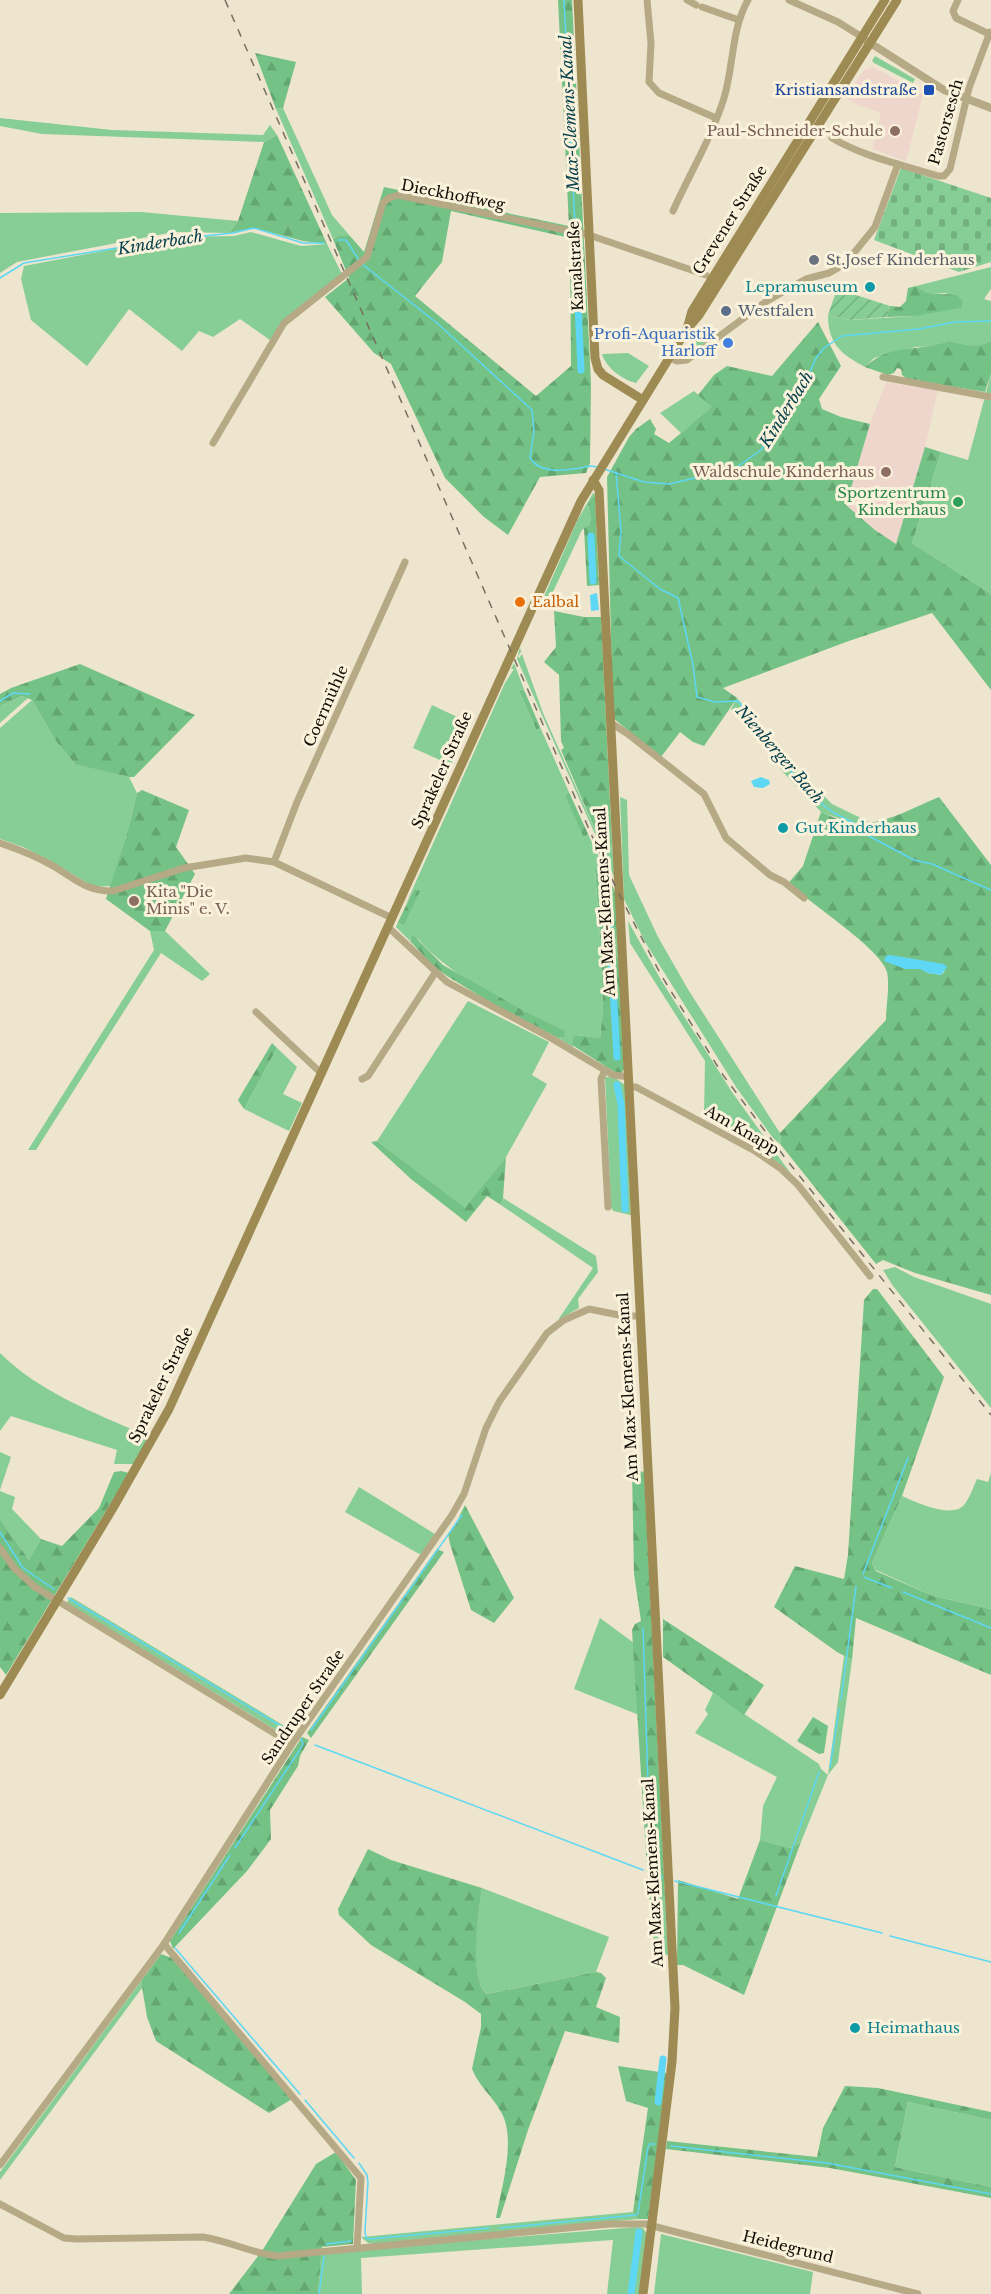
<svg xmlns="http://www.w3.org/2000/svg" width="991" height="2294" viewBox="0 0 991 2294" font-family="'Libre Baskerville',serif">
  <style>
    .education { fill: #eed6cc }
    .green { fill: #87ce96 }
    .forest { fill: url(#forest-firs); fill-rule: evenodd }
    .cemetery { fill: url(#cemetery-stones) }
    .garden { fill: url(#garden-furrows) }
    .water { fill: #5dd7f4 }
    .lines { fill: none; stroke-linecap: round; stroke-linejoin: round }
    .stream { stroke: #5dd7f4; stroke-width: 1.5 }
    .canal { stroke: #5dd7f4; stroke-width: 7 }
    .minor { stroke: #b6a985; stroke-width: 7 }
    .tertiary { stroke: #b6a985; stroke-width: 8 }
    .secondary { stroke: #9e8b53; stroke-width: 9 }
    .rail { stroke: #767062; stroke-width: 1.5; stroke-dasharray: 8 8; stroke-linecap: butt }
    .transit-dot { fill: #1a4fb4; stroke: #fbf2db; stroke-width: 2 }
    .education-dot { fill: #8d6e63; stroke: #fbf2db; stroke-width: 2 }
    .worship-dot { fill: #6b7280; stroke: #fbf2db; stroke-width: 2 }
    .culture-dot { fill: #0f9aa8; stroke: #fbf2db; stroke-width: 2 }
    .service-dot { fill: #5c6f8a; stroke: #fbf2db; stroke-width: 2 }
    .shop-dot { fill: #3f7fe0; stroke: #fbf2db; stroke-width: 2 }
    .leisure-dot { fill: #2e9e5b; stroke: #fbf2db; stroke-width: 2 }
    .food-dot { fill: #e8710a; stroke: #fbf2db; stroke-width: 2 }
    .labels { text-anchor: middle; stroke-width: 6; stroke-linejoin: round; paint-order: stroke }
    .transit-label { font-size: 15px; fill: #164399; stroke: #fbf2db; text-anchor: end }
    .street-label { font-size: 15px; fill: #0f0c05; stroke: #fbf2db }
    .education-label { font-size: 15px; fill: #785e54; stroke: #fbf2db; text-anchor: end }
    .worship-label { font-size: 15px; fill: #5b616d; stroke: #fbf2db; text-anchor: start }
    .culture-label { font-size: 15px; fill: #0d838f; stroke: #fbf2db; text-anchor: start }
    .service-label { font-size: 15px; fill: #4e5e75; stroke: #fbf2db; text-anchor: start }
    .shop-label { font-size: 15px; fill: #366cbe; stroke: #fbf2db; text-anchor: end }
    .leisure-label { font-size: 15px; fill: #27864d; stroke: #fbf2db; text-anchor: end }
    .food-label { font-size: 15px; fill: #c56008; stroke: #fbf2db; text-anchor: start }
    .water-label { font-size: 16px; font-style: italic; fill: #07414d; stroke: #fbf2db }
  </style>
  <defs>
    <pattern id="forest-firs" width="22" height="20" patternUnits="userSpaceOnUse" patternTransform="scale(1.5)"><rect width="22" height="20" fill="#75c286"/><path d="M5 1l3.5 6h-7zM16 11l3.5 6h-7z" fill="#64a672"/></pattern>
    <pattern id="cemetery-stones" width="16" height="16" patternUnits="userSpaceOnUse" patternTransform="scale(1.5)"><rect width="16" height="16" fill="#87ce96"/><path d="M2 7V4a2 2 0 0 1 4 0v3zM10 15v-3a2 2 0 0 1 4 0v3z" fill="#73b080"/></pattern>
    <pattern id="garden-furrows" width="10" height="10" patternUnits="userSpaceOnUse" patternTransform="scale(1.5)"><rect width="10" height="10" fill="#87ce96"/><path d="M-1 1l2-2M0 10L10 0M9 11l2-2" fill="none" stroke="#73b080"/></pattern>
  </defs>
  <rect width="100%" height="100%" fill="#eee5ce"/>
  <g class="education">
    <polygon points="873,67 923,94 906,161 872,149 881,113 858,105 846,98 861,74 864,70"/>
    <polygon points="886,382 938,390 925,447 896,544 875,530 846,505 870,424"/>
  </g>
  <g class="green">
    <polygon points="875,56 915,79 913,83 874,63 872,61"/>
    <polygon points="283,108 332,215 350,236 338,236 333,239 276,109"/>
    <polygon points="0,118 112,130 263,135 270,125 277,135 264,142 42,134 0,126"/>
    <polygon points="141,212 238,221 229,233 174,232 17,262 0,273 0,213"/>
    <polygon points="251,232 301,246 327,244 342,274 270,340 240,319 213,337 199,331 182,351 129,309 87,366 31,320 21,279 24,266 176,237 234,236"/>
    <path d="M 991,267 L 991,289 L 984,299 L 991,301 L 991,341 L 983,346 L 975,347 L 949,341 L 936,346 L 916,347 L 874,358 L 865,367 C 841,354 828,344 828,315 L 850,320 L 915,316 L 947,293 L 926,294 L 916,286 Z"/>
    <polygon points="701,330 707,341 683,358"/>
    <path d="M 628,353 L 649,366 L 636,383 C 623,380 606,368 602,354 Z"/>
    <polygon points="991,374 991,594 912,543 941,452 968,460"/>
    <polygon points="694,391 713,407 681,433 660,413"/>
    <polygon points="593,493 596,496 592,497 588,504 591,519 589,525 582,530 545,609 539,608 578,519"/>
    <polygon points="520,647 521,652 518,656 519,658 522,654 543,713 600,841 607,845 612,843 615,879 517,659"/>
    <path d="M 514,663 L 525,692 L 521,689 L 519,691 L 536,729 L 540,727 L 569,792 L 565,795 L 586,836 L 588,834 L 605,870 L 600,868 L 595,871 L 600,938 L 617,935 L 619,961 L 614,951 L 601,952 L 603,1008 L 600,1038 L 576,1035 L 572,1045 L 574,1048 L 558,1038 L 564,1037 L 564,1031 C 518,1011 451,977 418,939 L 410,939 L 410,941 L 396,927 L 398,922 L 404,926 L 419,892 L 414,889 L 405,906 L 505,683 L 514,669 L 511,669 Z"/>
    <polygon points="22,696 28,698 0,723 0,706"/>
    <polygon points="737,698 797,770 832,804 869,822 852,823 821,812 783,772 760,739 731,709"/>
    <polygon points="32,700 55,740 74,763 129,777 137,793 126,837 111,886 94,887 52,862 23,847 0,839 0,728"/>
    <polygon points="432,705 470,723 451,765 413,748"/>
    <polygon points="620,797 627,800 629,875 658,937 689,991 780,1133 781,1145 773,1138 736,1087 645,942 624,899"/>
    <polygon points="628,921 661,980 732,1092 791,1174 760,1149 704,1116 705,1061 630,943"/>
    <polygon points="150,931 165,931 210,974 202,981 161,953 36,1150 28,1150 154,950"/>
    <polygon points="468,1001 549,1042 532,1075 547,1084 506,1157 465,1209 377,1141"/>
    <polygon points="277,1048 297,1067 283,1094 302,1103 289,1131 244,1109"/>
    <polygon points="605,1077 614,1077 625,1085 631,1215 613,1211 611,1207"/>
    <polygon points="503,1198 596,1256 598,1272 578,1299 579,1308 558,1320 593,1268 501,1205"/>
    <polygon points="895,1267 914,1277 991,1304 991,1408 893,1286 883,1270"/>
    <path d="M 0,1353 C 39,1392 95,1413 145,1435 L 147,1440 L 135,1464 L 114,1464 L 117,1450 L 11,1416 L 0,1431 Z"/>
    <polygon points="0,1452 11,1457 0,1490"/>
    <path d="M 991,1473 L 991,1609 L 933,1596 L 876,1570 L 872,1563 L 902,1496 C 915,1502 952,1519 964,1505 C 970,1498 973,1487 977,1479 L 988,1482 Z"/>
    <polygon points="359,1487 435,1534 421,1555 345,1512"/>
    <polygon points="0,1491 15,1497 12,1509 41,1539 29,1560 0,1519"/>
    <polygon points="71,1597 296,1733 291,1739 66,1603"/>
    <polygon points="600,1618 634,1643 639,1715 574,1689"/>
    <polygon points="844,1656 852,1660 838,1762 828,1775 801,1842 790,1848 760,1840 763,1806 777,1777 695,1733 708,1714 705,1710 713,1693 819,1764 821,1769 828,1775"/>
    <path d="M 482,1888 L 609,1937 L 596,1972 L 487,1994 C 467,1978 479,1911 482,1888 Z"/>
    <polygon points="649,1895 665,1896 668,1955 652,1952 654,1943"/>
    <polygon points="141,1981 142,1988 0,2180 0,2172"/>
    <polygon points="908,2102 991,2120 991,2187 895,2167"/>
    <polygon points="633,2212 638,2219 374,2244 368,2243 361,2237"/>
    <polygon points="637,2227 643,2228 647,2234 639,2294 607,2294 613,2240 361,2258 362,2294 318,2294 321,2255 327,2252"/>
    <polygon points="661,2234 813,2272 810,2294 654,2294"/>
  </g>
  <g class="forest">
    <path d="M 558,0 L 572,0 L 591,383 L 590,463 L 586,473 L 540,477 L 508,535 L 484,517 L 445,478 L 391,364 L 374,353 L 325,297 L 349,278 L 333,239 L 338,236 L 350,236 L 364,252 L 384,187 L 569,226 ZM 451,211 L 570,238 L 571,366 L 536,396 L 415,296 L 442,262 Z"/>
    <polygon points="255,53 296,62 283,108 276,109"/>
    <polygon points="277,135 327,244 303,241 254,228 229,233 238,221 264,142"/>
    <polygon points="916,286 926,293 957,295 963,301 961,308 915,316 887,317 890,306 900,307 906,301 908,288"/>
    <polygon points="818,322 841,366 819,399 822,409 841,417 870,424 846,505 875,530 896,544 925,447 941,452 912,543 991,594 991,690 932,613 846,642 723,688 737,698 704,746 693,742 680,732 661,757 613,718 607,477 629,437 636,429 650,419 656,429 654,434 669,443 712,407 698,395 714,375 727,366 772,376"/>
    <path d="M 949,341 C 964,344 977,350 991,341 L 991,374 L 985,392 L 907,379 L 902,375 L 901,369 L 897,368 L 894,373 L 888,375 L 865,367 C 892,342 918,353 949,341 Z"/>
    <polygon points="595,496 599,585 587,586 584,528 589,525 591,519 588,504 592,497"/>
    <polygon points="554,611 584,617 601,617 612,843 609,845 600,841 561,750 564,748 561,741 559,675 544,662 556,647"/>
    <polygon points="80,664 195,715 134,777 129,777 75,764 55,740 32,700 22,696 0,706 0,694 11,688"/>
    <polygon points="521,689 525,692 540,727 538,729 536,729 519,691"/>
    <polygon points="142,790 189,810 176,847 195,874 165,931 150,931 106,899 126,837 137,793"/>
    <polygon points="569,792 588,834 586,836 583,836 565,795"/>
    <path d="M 939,797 L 991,865 L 991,1295 L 915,1273 L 883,1260 L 876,1264 L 781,1145 L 780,1133 L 886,1020 C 886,1005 890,987 887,972 C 882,952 826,914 808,899 L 802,898 L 785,887 L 803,866 L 821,812 C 831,816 842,822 853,823 C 883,826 912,808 939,797 ZM 900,957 L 924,961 L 945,971 L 941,975 L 928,973 Z"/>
    <polygon points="600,868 605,870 617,896 617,935 615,939 610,941 600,938 595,870"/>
    <polygon points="414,889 420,891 404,926 398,922"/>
    <polygon points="412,936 414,936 443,965 524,1011 565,1031 564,1037 558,1038 488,1001 447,976 432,965 410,941"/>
    <polygon points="604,949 614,951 619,961 624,1069 621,1074 613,1071 572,1045 573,1038 576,1035 600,1038 603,1008 601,952"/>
    <polygon points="272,1043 277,1048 244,1109 238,1100"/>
    <polygon points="377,1141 465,1208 506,1157 503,1198 501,1205 487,1196 466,1222 411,1179 371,1142"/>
    <polygon points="873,1289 877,1289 944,1377 902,1496 872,1563 876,1571 933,1596 991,1609 991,1675 856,1618 852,1660 837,1652 774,1607 795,1566 844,1579 848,1555 864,1300"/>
    <polygon points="632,1470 644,1472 665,1896 649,1895 647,1870 632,1630 635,1624 641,1621 634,1574"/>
    <polygon points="121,1471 129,1473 6,1675 0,1667 0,1519 29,1560 41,1539 62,1546 99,1508 114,1472"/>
    <polygon points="465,1505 514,1598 494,1623 471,1610 450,1544 448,1534 456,1523"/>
    <polygon points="437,1549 444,1552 311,1738 307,1733"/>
    <polygon points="663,1619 764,1685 744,1715 663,1657"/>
    <polygon points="813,1717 828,1726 824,1753 819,1754 797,1741"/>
    <polygon points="302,1737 309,1740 300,1756 298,1766 270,1810 271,1839 247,1871 173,1949 170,1941"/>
    <polygon points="760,1840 790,1848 801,1842 744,1995 683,1965 677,1965 678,1880 738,1899"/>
    <path d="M 368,1849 L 391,1860 L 482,1888 C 479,1910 468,1979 487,1994 L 596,1972 L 601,1973 L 606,1978 L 596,2007 L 620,2017 L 619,2043 L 565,2031 L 528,2130 L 500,2218 L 496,2218 C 501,2189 517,2139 501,2112 C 493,2097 478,2085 472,2069 L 481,2027 L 481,2014 L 465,2002 L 371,1945 L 339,1915 L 338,1909 Z"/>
    <polygon points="161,1954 172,1958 292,2099 269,2113 156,2041 147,2017 141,1981"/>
    <polygon points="618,2066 667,2073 648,2219 638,2219 633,2212 648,2108 626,2101"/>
    <polygon points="845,2086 878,2088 991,2112 991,2120 908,2102 895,2167 991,2187 991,2198 830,2168 666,2149 667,2141 817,2157 823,2128"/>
    <polygon points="336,2152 356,2180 353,2244 322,2247 318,2294 229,2294 262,2251 316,2164"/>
  </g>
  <polygon class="cemetery" points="901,168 991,198 991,262 959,272 874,240"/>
  <polygon class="garden" points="837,289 890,306 887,317 850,320 828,315"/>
  <g class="water">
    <polygon points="597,593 599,610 591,611 590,595"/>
    <polygon points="761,777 769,780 770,784 763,788 754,787 751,781"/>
    <polygon points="890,955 944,964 947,967 941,975 928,973 920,969 905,969 884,961 886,956"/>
  </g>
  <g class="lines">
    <g class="stream">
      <polyline points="564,0 575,226"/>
      <polyline points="338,240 346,240 359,260"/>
      <path d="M 362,264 L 437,323 L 532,410 L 534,431 L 530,458 C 542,477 573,469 591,466 L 597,467"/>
      <polyline points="0,278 24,263 166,240 233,233 254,228 303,243 324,243"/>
      <polyline points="604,469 644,482 669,484 734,469 761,450 807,379 816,358 824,348 842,336 919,329 955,322 991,321"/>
      <polyline points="616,472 621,531 619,556 660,589 678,598 693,665 697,697 715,702 738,701 794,775 814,798 834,813 854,823 867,835 914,860 932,864 991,890"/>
      <polyline points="0,701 13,693 30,694"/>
      <polyline points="0,1532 23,1568 54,1589"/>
      <polyline points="863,1574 908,1458"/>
      <polyline points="864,1577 892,1588"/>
      <polyline points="903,1592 991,1628"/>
      <polyline points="68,1598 294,1734"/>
      <polyline points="643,1628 649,1815"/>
      <polyline points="841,1699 856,1587"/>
      <polyline points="311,1730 462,1515"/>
      <polyline points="315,1745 643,1870"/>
      <polyline points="830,1767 839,1709"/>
      <polyline points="650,1824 651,1873"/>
      <polyline points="235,1848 299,1751 303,1744 301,1738"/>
      <polyline points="650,1873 662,1877"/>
      <polyline points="675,1881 882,1933"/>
      <polyline points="776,1896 819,1772"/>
      <polyline points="179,1933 230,1855"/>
      <polyline points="890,1936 991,1962"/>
      <polyline points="175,1948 300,2094"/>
      <polyline points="305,2100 354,2158"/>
      <polyline points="671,2146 827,2163 991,2194"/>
      <polyline points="359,2163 367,2175 368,2182 365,2231 366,2238 370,2239 489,2228"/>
      <polyline points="500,2228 636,2215 638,2213 648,2147 650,2144 655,2144"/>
      <polyline points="326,2244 351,2241"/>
      <polyline points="319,2294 324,2256"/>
    </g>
    <g class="canal">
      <polyline points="575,238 581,370"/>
      <polyline points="591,536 593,581"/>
      <polyline points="608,893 610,937"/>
      <polyline points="611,954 617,1057"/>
      <polyline points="617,1085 621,1104 625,1209"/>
      <polyline points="658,2102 663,2059"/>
      <polyline points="631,2294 639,2232"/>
    </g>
    <g class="minor">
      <polyline points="647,0 651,43 649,82 659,93 716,118"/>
      <polyline points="687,0 696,5"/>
      <polyline points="789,0 838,22 862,37"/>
      <polyline points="958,0 953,11 956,18 989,34"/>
      <polyline points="702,7 739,20"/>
      <path d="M 832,138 C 864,157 903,165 938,176 L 944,176 L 950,169 L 969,88 L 990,32"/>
      <path d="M 673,211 C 690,173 712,137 724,98 C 734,65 731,30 748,0"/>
      <polyline points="669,357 677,361 687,360 767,301 806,279 829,273 845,264 875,227 898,164"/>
      <polyline points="883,377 991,397"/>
      <polyline points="213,443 284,323 367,257 383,203 389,198 398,195 589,235 706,275"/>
      <polyline points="611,723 628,734 704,794 726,838 770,875 784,882 804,898"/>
      <path d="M 0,843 C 18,849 36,856 53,866 C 74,878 87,892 113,891 L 184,868 L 246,858 L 274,862 L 392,918"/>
      <polyline points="274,862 297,802 405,562"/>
      <polyline points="388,927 447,982 551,1038 613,1075 629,1077"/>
      <polyline points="256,1012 322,1074"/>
      <polyline points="605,1070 601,1079 608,1207"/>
      <polyline points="362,1079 368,1076 435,973"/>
      <polyline points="629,1087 636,1087 755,1151 780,1168 798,1185 870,1276"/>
      <polyline points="0,1548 14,1568 35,1587 292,1744"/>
      <polyline points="164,1944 361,2178 357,2248"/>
      <polyline points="0,2165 164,1944 292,1744 452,1515 464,1494 486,1428 499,1402 547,1333 564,1320 589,1309 624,1316 640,1316"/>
      <path d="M 0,2204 L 64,2238 L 76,2239 L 203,2237 C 229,2241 251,2253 277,2256 L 610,2224 L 645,2224 L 918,2294"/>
    </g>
    <polyline class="tertiary" points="864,39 944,90 991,108"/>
    <g class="secondary">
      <polyline points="578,0 595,358 598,369 603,375 643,400"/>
      <polyline points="687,329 692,311 885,0"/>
      <polyline points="593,480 599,490 675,2008 672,2062 643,2294"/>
      <polyline points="0,1695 113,1508 169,1409 581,501 687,329 699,315 897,0"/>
    </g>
    <polyline class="rail" points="225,0 592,836 620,896 661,975 723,1075 786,1159 991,1415"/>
  </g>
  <rect class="transit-dot" x="923" y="84" width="12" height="12" rx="3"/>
  <g class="education-dot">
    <circle cx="895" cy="131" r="6"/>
    <circle cx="886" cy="472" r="6"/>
    <circle cx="134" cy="901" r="6"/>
  </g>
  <circle class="worship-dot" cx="814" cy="260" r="6"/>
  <g class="culture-dot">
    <circle cx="870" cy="287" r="6"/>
    <circle cx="783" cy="828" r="6"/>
    <circle cx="855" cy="2028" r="6"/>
  </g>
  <circle class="service-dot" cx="726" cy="311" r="6"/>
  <circle class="shop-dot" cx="728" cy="343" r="6"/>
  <circle class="leisure-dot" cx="958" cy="502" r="6"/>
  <circle class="food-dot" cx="520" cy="602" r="6"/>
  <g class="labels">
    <g class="transit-label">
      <text x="917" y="95">Kristiansandstraße</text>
    </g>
    <g class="street-label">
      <text transform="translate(946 122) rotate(-74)" y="5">Pastorsesch</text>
      <text transform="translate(453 195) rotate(11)" y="5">Dieckhoffweg</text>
      <text transform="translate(730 220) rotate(-58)" y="5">Grevener Straße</text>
      <text transform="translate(576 266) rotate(-93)" y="5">Kanalstraße</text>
      <text transform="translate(326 706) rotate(-66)" y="5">Coermühle</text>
      <text transform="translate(442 770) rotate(-66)" y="5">Sprakeler Straße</text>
      <text transform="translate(605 902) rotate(-93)" y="5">Am Max-Klemens-Kanal</text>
      <text transform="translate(742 1130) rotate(30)" y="5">Am Knapp</text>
      <text transform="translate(161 1385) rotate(-64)" y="5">Sprakeler Straße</text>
      <text transform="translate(628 1387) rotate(-93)" y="5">Am Max-Klemens-Kanal</text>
      <text transform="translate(303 1707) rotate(-56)" y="5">Sandruper Straße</text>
      <text transform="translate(653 1873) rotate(-93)" y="5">Am Max-Klemens-Kanal</text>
      <text transform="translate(788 2247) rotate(14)" y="5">Heidegrund</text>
    </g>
    <g class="education-label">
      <text x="883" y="136">Paul-Schneider-Schule</text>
      <text x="874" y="477">Waldschule Kinderhaus</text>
      <text x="146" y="897" text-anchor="start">Kita "Die<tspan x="146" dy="17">Minis" e. V.</tspan></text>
    </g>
    <g class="worship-label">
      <text x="826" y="265">St.Josef Kinderhaus</text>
    </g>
    <g class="culture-label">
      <text x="858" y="292" text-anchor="end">Lepramuseum</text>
      <text x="795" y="833">Gut Kinderhaus</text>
      <text x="867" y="2033">Heimathaus</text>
    </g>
    <g class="service-label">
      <text x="738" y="316">Westfalen</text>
    </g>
    <g class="shop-label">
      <text x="716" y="339">Profi-Aquaristik<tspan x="716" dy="17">Harloff</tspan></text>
    </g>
    <g class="leisure-label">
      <text x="946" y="498">Sportzentrum<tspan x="946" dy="17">Kinderhaus</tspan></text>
    </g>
    <g class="food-label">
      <text x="532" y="607">Ealbal</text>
    </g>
    <g class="water-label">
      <text transform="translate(569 113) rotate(-93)" y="6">Max-Clemens-Kanal</text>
      <text transform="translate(160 242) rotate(-9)" y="6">Kinderbach</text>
      <text transform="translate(786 409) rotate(-58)" y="6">Kinderbach</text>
      <text transform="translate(780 754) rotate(49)" y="6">Nienberger Bach</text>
    </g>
  </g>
</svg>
